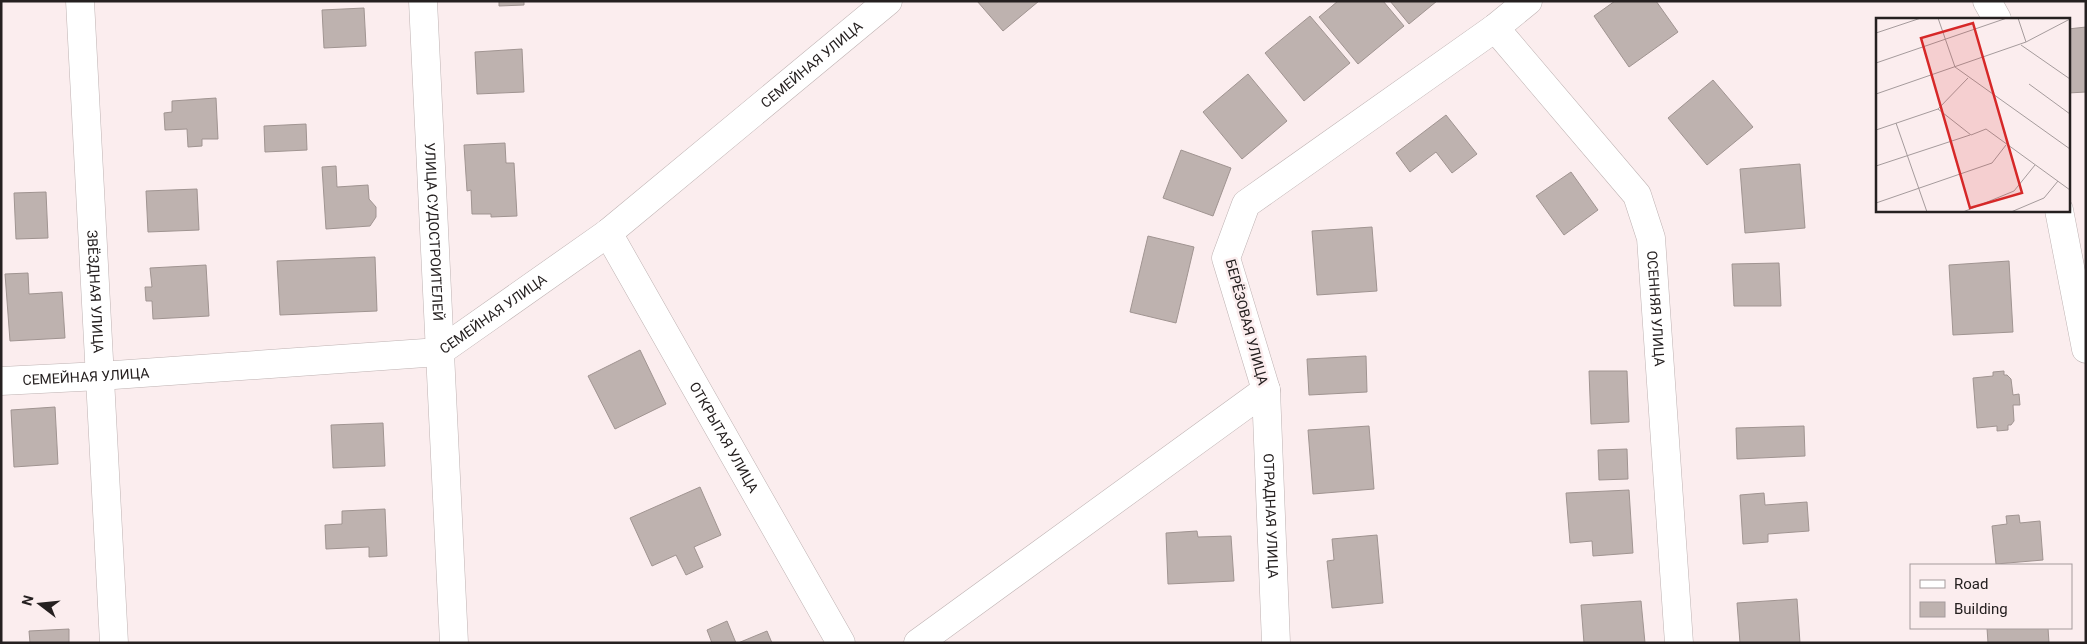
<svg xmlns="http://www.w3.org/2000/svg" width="2087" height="644" viewBox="0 0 2087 644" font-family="Roboto,sans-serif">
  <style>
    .building { fill: #beb2af; stroke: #a09491 }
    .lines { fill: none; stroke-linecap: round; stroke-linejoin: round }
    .street-casing { stroke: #beb2b2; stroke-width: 29 }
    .street { stroke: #fff; stroke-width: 28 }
    .labels { text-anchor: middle; stroke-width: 5; stroke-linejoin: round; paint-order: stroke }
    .street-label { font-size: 14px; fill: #252020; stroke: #fbedee }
    .inset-road { fill: none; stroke: #a59b9c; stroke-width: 1 }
    .view { fill: #d62828; fill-opacity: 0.15; stroke: #d62828; stroke-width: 2.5 }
    .inset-edge { fill: none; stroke: #252020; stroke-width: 2.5 }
  </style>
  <rect width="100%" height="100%" fill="#fbedee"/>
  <g class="building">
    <polygon points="499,1 524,1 524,5 499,6"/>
    <polygon points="977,1 1039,1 1003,31"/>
    <polygon points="1338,1 1383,1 1404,26 1358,64 1319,17"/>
    <polygon points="1390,1 1437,1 1409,24"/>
    <polygon points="1615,1 1656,1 1678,32 1629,67 1594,16"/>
    <polygon points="364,8 366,46 324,48 322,10"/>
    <polygon points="1310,16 1350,63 1304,101 1265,53"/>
    <polygon points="2086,27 2086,92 2068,93 2068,29"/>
    <polygon points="522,49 524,92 477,94 475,52"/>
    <polygon points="1248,74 1287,121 1242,159 1203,112"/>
    <polygon points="1713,80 1753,127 1707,165 1668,118"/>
    <polygon points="216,98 218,139 202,139 202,146 188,147 187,129 165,130 164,113 172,112 172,101"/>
    <polygon points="1446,115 1477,154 1452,173 1436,152 1410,172 1396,153"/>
    <polygon points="306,124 307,150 265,152 264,126"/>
    <polygon points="505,143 506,163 514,163 517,216 491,217 491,214 472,214 471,190 467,191 464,145"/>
    <polygon points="1181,150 1231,168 1213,216 1163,198"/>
    <polygon points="1800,164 1805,228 1745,233 1740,169"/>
    <polygon points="336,166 337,187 368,185 369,199 376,207 376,217 370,226 326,229 322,167"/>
    <polygon points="1571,172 1598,210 1564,235 1536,196"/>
    <polygon points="197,189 199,230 148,232 146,191"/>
    <polygon points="46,192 48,238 16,239 14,193"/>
    <polygon points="1372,227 1377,291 1317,295 1312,231"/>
    <polygon points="1148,236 1194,247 1176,323 1130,312"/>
    <polygon points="375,257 377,311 280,315 277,261"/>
    <polygon points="2009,261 2013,332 1953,335 1949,265"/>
    <polygon points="1779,263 1781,306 1734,306 1732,264"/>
    <polygon points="206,265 209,316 153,319 152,301 146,301 145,287 152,287 150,268"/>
    <polygon points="28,273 29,294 62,292 65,338 10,341 5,274"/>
    <polygon points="640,350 666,404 615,429 588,376"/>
    <polygon points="1366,356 1367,392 1309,395 1307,359"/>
    <polygon points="1589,371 1627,371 1629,422 1591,424"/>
    <polygon points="2004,371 2004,375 2007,375 2011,379 2013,395 2019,394 2020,405 2013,405 2014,421 2011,425 2008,425 2008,430 1997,431 1997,426 1977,428 1973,378 1993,376 1993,372"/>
    <polygon points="55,407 58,464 14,467 11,410"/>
    <polygon points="383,423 385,466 333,468 331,425"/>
    <polygon points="1369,426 1374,489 1313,494 1308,430"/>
    <polygon points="1804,426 1805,456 1737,459 1736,428"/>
    <polygon points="1627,449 1628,479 1599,480 1598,450"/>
    <polygon points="700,487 721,535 694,547 703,567 686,575 676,555 652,566 630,518"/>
    <polygon points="1629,490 1633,553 1593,556 1592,541 1570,543 1566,493"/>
    <polygon points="1764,493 1765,505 1807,502 1809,531 1768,534 1768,542 1743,544 1740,495"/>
    <polygon points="385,509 387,556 369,557 369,547 326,549 325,525 342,524 342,511"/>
    <polygon points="2019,515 2020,523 2040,521 2043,560 1996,564 1992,526 2007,524 2006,516"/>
    <polygon points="1197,531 1198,537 1231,536 1234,581 1168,584 1166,533"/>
    <polygon points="1377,535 1383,603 1332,608 1327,561 1334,560 1332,539"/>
    <polygon points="1797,599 1800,643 1740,643 1737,603"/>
    <polygon points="1641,601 1645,643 1584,643 1581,605"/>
    <polygon points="727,621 736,643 712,643 707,630"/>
    <polygon points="1987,628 2048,628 2049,643 1988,643"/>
    <polygon points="69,629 69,643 30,643 29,631"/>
    <polygon points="767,631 772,643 738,643"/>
  </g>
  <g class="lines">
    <g class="street-casing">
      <g id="street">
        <path id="s1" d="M 80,1 L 114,643"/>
        <path id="s2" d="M 423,1 L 454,643"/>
        <polyline points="1987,1 1997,19"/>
        <path id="s3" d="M 1495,28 L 1637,195 L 1651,238 L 1679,643"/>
        <polyline points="2059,210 2086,349"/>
        <path id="s4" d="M 608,233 L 841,643"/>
        <path id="s5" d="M 1,381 L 100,376 L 439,352 L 608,233 L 888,1"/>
        <path id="s6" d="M 1266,390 L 1276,643"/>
        <polyline points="918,643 1266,390 1226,258 1246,204 1495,28 1528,1"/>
      </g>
    </g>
    <use href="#street" class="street"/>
  </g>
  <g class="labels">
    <g class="street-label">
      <text dy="5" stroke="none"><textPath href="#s5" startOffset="910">СЕМЕЙНАЯ УЛИЦА</textPath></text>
      <text dy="5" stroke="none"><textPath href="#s2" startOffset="231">УЛИЦА СУДОСТРОИТЕЛЕЙ</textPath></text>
      <text dy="5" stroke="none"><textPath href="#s1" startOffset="291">ЗВЁЗДНАЯ УЛИЦА</textPath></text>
      <text dy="5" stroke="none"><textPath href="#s3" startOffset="335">ОСЕННЯЯ УЛИЦА</textPath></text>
      <text dy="5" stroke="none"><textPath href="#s5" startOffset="505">СЕМЕЙНАЯ УЛИЦА</textPath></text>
      <text transform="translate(1247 322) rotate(75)" y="5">БЕРЁЗОВАЯ УЛИЦА</text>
      <text dy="5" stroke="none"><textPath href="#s5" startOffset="85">СЕМЕЙНАЯ УЛИЦА</textPath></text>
      <text dy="5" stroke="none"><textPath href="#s4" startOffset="235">ОТКРЫТАЯ УЛИЦА</textPath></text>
      <text dy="5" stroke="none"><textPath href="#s6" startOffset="126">ОТРАДНАЯ УЛИЦА</textPath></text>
    </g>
  </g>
  <g transform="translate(1876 18)">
    <rect width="194" height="194" fill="#fbedee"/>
    <path class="inset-road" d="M 62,0 L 79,49 L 194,131M 142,0 L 150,24M 0,15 L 45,0M 145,27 L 194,61M 0,45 L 131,0M 153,66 L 194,96M 0,76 L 150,24 L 194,1M 62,91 L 95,117 L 110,111 L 194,172M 20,105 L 51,194M 0,112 L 62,91 L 92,60M 0,148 L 94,117M 0,185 L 116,145 L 130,127M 87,194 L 138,173 L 159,147M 135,194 L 168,180 L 182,163"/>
    <path class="view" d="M 97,5 L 146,175 L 94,190 L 45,20 Z"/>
    <rect width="194" height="194" class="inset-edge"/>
  </g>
  <rect width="2087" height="644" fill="none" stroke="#252020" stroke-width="5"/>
  <rect x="1910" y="564" width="162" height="65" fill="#fbedee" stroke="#a59b9c"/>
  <rect x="1920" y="580" width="25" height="8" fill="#ffffff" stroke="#a59b9c"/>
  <text x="1954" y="589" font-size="15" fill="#252020">Road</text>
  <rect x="1920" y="602" width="25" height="15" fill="#beb2af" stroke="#a59b9c"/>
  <text x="1954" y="614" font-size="15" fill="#252020">Building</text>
  <g transform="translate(40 604) rotate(286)" stroke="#fbedee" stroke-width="4" paint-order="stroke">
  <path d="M0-4L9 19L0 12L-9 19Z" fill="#252020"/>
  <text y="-8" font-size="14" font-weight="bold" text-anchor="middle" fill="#252020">N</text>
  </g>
</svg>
